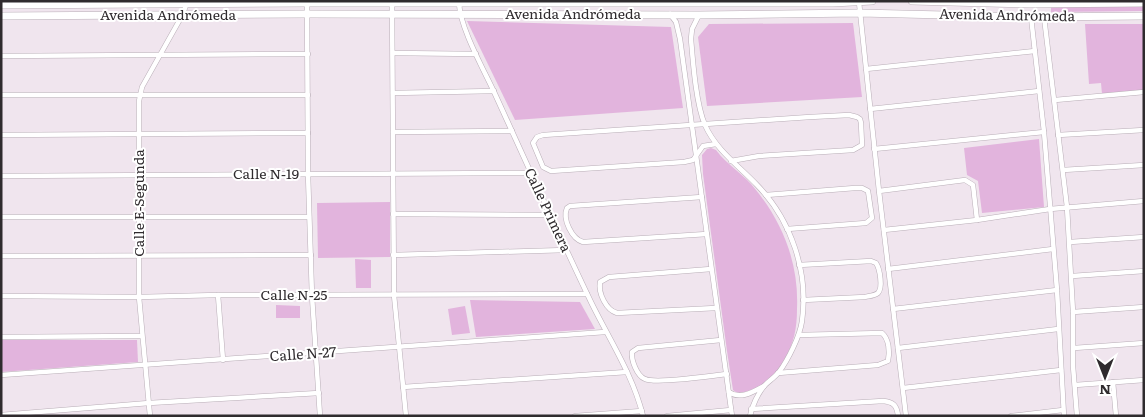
<svg xmlns="http://www.w3.org/2000/svg" width="1145" height="417" viewBox="0 0 1145 417" font-family="Literata,serif">
  <style>
    .green { fill: #e2b4dd }
    .lines { fill: none; stroke-linecap: round; stroke-linejoin: round }
    .street-casing { stroke: #b9aeb7; stroke-width: 5.5 }
    .secondary-casing { stroke: #b9aeb7; stroke-width: 8 }
    .street { stroke: #fff; stroke-width: 4.5 }
    .secondary { stroke: #fff; stroke-width: 7 }
    .labels { text-anchor: middle; stroke-width: 4; stroke-linejoin: round; paint-order: stroke }
    .street-label { font-size: 14px; fill: #2f2b2e; stroke: #fff }
  </style>
  <rect width="100%" height="100%" fill="#f0e5ee"/>
  <g class="green">
    <polygon points="1051,6 1144,6 1144,11 1051,12"/>
    <polygon points="467,21 671,27 683,108 515,120"/>
    <polygon points="853,23 862,97 707,106 698,37 709,24"/>
    <polygon points="1085,24 1144,24 1144,90 1102,94 1101,83 1089,84"/>
    <polygon points="1039,139 1044,207 982,213 978,181 967,175 964,148"/>
    <path d="M 711,148 L 716,150 C 727,165 745,175 756,190 C 784,225 799,265 797,309 C 797,328 794,344 784,360 C 782,364 780,370 777,373 C 768,383 750,393 737,393 L 733,390 L 727,351 L 703,174 L 702,155 L 707,149 Z"/>
    <polygon points="390,202 390,257 318,258 317,203"/>
    <polygon points="355,259 371,260 371,288 356,288"/>
    <polygon points="470,300 580,302 595,329 476,337"/>
    <polygon points="276,305 300,306 300,318 276,318"/>
    <polygon points="465,306 470,333 452,335 448,309"/>
    <polygon points="1,340 137,340 138,362 1,372"/>
  </g>
  <g class="lines">
    <g class="street-casing">
      <g id="street">
        <polyline points="859,2 879,191 906,416"/>
        <polyline points="307,3 308,174 312,296 320,416"/>
        <polyline points="392,3 394,295 406,416"/>
        <path d="M 459,3 C 460,28 484,70 495,94 C 527,164 558,233 591,302 C 609,339 633,375 643,416"/>
        <polyline points="670,14 676,22 680,39 732,416"/>
        <path d="M 699,15 L 692,29 L 691,39 C 693,63 696,104 705,125 C 716,150 739,166 757,185 C 791,220 809,272 802,321 C 800,336 788,360 779,372 C 775,377 769,381 765,385 C 758,393 752,406 750,416"/>
        <polyline points="1031,17 1044,132 1057,290 1064,416"/>
        <polyline points="1044,17 1067,207 1073,312 1073,366 1077,416"/>
        <polyline points="393,53 476,54"/>
        <polyline points="1,56 308,54"/>
        <polyline points="866,69 1035,51"/>
        <polyline points="393,93 494,91"/>
        <polyline points="1,95 308,95"/>
        <polyline points="1055,100 1144,92"/>
        <polyline points="870,109 1039,91"/>
        <polyline points="393,132 512,131"/>
        <polyline points="1,135 308,133"/>
        <polyline points="1058,135 1144,130"/>
        <polyline points="716,144 703,146 693,160 684,162 551,171 543,167 533,143 537,137 543,135 810,117 849,115 857,117 860,119 861,123 862,145 853,150 759,156 731,161"/>
        <polyline points="874,149 1044,132"/>
        <polyline points="1063,170 1144,165"/>
        <polyline points="1,176 530,173"/>
        <polyline points="879,191 965,180 973,185 977,220"/>
        <polyline points="766,195 855,188 862,188 868,191 872,218 866,223 787,229"/>
        <path d="M 702,197 L 570,206 L 567,208 C 562,219 572,239 583,242 L 707,234"/>
        <polyline points="393,214 550,215"/>
        <polyline points="1,217 309,217"/>
        <polyline points="884,230 977,220 1050,209 1144,201"/>
        <polyline points="1070,242 1144,237"/>
        <polyline points="393,255 566,250"/>
        <polyline points="1,256 311,255"/>
        <path d="M 799,265 L 871,261 L 876,263 C 880,269 883,288 878,293 C 874,296 869,296 865,297 L 803,300"/>
        <path d="M 711,269 L 609,277 L 600,282 C 598,293 606,310 617,313 L 716,308"/>
        <polyline points="888,269 1053,249"/>
        <polyline points="1072,276 1144,271"/>
        <polyline points="218,295 223,360"/>
        <polyline points="1,296 139,297 218,295 587,294"/>
        <polyline points="893,309 1057,290"/>
        <polyline points="1073,312 1144,307"/>
        <polyline points="1,337 141,336"/>
        <path d="M 721,340 L 638,348 L 632,352 C 631,360 637,376 645,379 C 655,384 712,376 727,374"/>
        <polyline points="898,348 1058,329"/>
        <polyline points="1074,348 1144,343"/>
        <path d="M 778,373 L 878,365 L 888,361 C 890,352 889,339 882,333 L 799,335"/>
        <polyline points="1,375 605,332"/>
        <polyline points="1113,382 1116,416"/>
        <polyline points="1075,385 1144,380"/>
        <polyline points="403,387 627,372"/>
        <polyline points="903,388 1061,370"/>
        <path d="M 729,392 C 740,400 753,392 764,386"/>
        <path d="M 751,409 L 883,401 C 893,402 897,405 898,416"/>
        <polyline points="1,415 149,403 319,393"/>
        <polyline points="150,416 139,297 139,101 142,87 183,14 187,2"/>
        <polyline points="575,416 642,411"/>
        <polyline points="667,416 731,410"/>
        <polyline points="1011,416 1063,410"/>
      </g>
    </g>
    <g class="secondary-casing">
      <g id="secondary">
        <polyline points="912,1 1029,4 1144,3"/>
        <polyline points="1,5 307,3 833,3 872,1"/>
        <polyline points="1,16 307,14 699,15 860,13 1031,17 1144,16"/>
      </g>
    </g>
    <use href="#street" class="street"/>
    <use href="#secondary" class="secondary"/>
  </g>
  <g class="labels">
    <g class="street-label">
      <text x="573" y="19">Avenida Andrómeda</text>
      <text x="168" y="20">Avenida Andrómeda</text>
      <text transform="translate(1007 15) rotate(1)" y="5">Avenida Andrómeda</text>
      <text x="266" y="179">Calle N-19</text>
      <text transform="translate(139 203) rotate(-90)" y="5">Calle E-Segunda</text>
      <text transform="translate(548 210) rotate(65)" y="5">Calle Primera</text>
      <text x="294" y="300">Calle N-25</text>
      <text transform="translate(303 354) rotate(-4)" y="5">Calle N-27</text>
    </g>
  </g>
  <rect width="1145" height="417" fill="none" stroke="#2f2b2e" stroke-width="5"/>
  <g transform="translate(1105 377) rotate(180)" stroke="#ffffff" stroke-width="4" paint-order="stroke">
  <path d="M0-4L9 19L0 12L-9 19Z" fill="#2f2b2e"/>
  <text y="-8" font-size="14" font-weight="bold" text-anchor="middle" fill="#2f2b2e">N</text>
  </g>
</svg>
